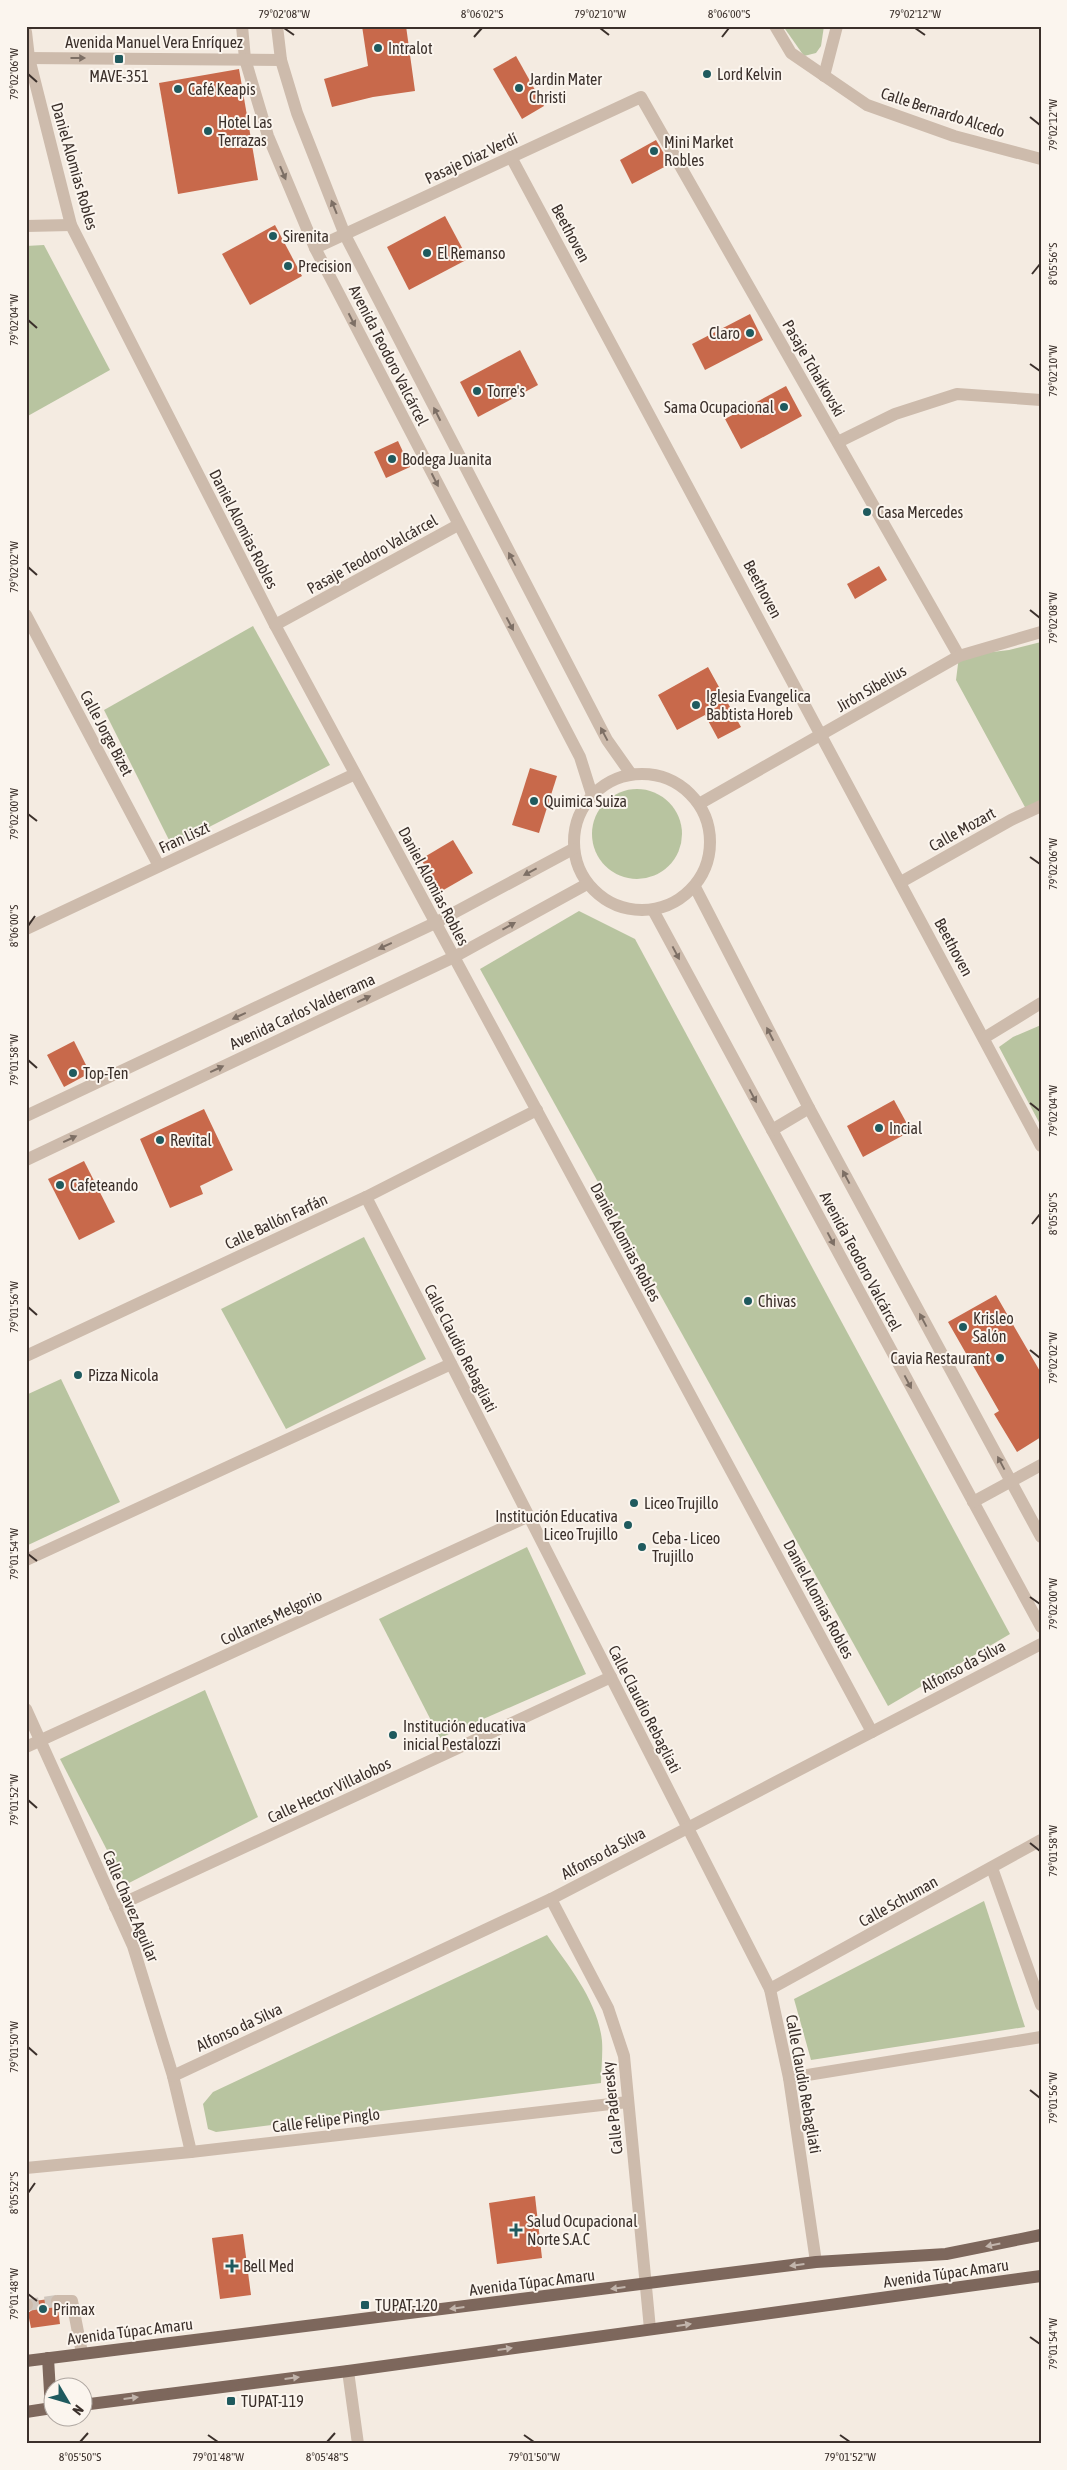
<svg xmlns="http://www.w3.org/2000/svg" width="1067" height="2470" viewBox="0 0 1067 2470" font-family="'Asap Condensed',sans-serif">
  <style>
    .green { fill: #b8c4a0 }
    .building { fill: #c8694b }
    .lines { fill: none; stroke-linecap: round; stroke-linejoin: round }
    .minor-tunnel { stroke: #cfc6bd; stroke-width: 12; stroke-dasharray: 12 6; stroke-linecap: butt }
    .minor { stroke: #cdbbac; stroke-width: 12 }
    .major { stroke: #7d675c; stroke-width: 12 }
    .oneway { fill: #7d6f65 }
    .oneway2 { fill: #c2b5ac }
    .ticks { fill: none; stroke: #3b302b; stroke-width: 2 }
    .poi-dot { fill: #1f5a5e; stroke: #fbf5ee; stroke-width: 2 }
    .labels { text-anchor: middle; stroke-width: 4; stroke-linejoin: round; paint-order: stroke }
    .street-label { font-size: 16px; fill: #3b302b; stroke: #fbf5ee }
    .poi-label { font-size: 16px; fill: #3b302b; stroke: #fbf5ee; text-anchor: start }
    .neatline { fill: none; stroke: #3b302b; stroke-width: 2 }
    .ticks-label { font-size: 12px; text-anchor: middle; fill: #3b302b }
  </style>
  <rect width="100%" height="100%" fill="#f4ebe1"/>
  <g class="green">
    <polygon points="783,26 824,26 821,46 816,53 804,56"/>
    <polygon points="44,245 110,370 26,417 26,246"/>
    <polygon points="253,626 330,765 172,846 104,710"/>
    <polygon points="1041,642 1041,803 1026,809 956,680 959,656 1009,650"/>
    <circle cx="637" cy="834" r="45"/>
    <polygon points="579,911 635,939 1010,1634 888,1706 480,969"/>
    <polygon points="1041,1025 1041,1126 999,1047 1013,1037"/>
    <polygon points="364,1237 426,1359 286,1429 221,1309"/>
    <polygon points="61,1379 120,1502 26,1546 26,1395"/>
    <polygon points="527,1547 586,1674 440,1738 379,1619"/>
    <polygon points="205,1690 258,1817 125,1885 60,1759"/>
    <polygon points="984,1901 1025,2027 811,2060 794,1999"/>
    <path d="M 547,1935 C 569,1967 598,2001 602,2041 C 603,2054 601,2070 601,2083 L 216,2132 L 208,2129 L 203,2104 L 213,2092 Z"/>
  </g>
  <g class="building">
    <polygon points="362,26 406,26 415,91 373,97 332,107 324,79 368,66"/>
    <polygon points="516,56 544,106 522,119 493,69"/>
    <polygon points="239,69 258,180 178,194 159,83"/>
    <polygon points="656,140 670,164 632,184 620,160"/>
    <polygon points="445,216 468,259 409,290 387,247"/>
    <polygon points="275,225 302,276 250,305 222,254"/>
    <polygon points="750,314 763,340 705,370 692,344"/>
    <polygon points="520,350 538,385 478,417 460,382"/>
    <polygon points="786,386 802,416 741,449 725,419"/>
    <polygon points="398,441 410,467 386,478 374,452"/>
    <polygon points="879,566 887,580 855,599 847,584"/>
    <polygon points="708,667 741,727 718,739 705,715 677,730 658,695"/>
    <polygon points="530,768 557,776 539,833 512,825"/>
    <polygon points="453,840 473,873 440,892 421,859"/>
    <polygon points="74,1041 90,1073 64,1087 47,1055"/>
    <polygon points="894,1100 911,1131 863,1157 847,1126"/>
    <polygon points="204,1109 233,1170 200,1186 203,1194 170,1208 140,1139"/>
    <polygon points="84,1161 115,1222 79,1240 48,1179"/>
    <polygon points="996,1295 1041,1373 1041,1437 1017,1452 994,1414 999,1411 948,1322"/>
    <polygon points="535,2196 542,2258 497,2264 489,2203"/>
    <polygon points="243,2234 251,2295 220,2299 212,2238"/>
    <polygon points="49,2299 50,2305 58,2309 60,2324 31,2328 28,2313 35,2308 34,2301"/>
  </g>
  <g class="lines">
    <polyline class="minor-tunnel" points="27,2305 57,2301"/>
    <g class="minor">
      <polyline points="242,26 245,59 268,136 315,248 580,757 592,795"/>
      <polyline points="277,26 281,60 297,113 345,235 607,740 631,774"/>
      <polyline points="775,26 791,53 867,105 954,136 1041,159"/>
      <polyline points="26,32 29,58 71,225 275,625 872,1732"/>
      <polyline points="26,58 281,60"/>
      <polyline points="824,76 837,26"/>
      <polyline points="511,157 1041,1146"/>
      <polyline points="26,226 71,225"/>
      <polyline points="315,248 641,97 959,656"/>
      <polyline points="838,442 895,414 957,394 1041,400"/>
      <polyline points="26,615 159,866"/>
      <polyline points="275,625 458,525"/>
      <circle cx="642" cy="842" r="68"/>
      <polyline points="699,804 959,656 1041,632"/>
      <polyline points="901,882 1011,820 1041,806"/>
      <polyline points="695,887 809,1108 1041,1537"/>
      <polyline points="653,910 1041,1627"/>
      <polyline points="26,929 355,774"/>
      <polyline points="984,1038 1041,1003"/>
      <polyline points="26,1116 435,923 573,849"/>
      <polyline points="772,1130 809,1108"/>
      <polyline points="26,1160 454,957 587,884"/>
      <polyline points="366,1197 770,1989 789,2078 816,2262"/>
      <polyline points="26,1356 366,1197 537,1110"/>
      <polyline points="973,1502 1041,1465"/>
      <polyline points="26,1560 451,1364"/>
      <polyline points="26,1709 133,1946 173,2076 191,2152"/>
      <polyline points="26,1747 529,1516"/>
      <polyline points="992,1868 1041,2005"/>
      <polyline points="551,1899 608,2008 624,2056 650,2329"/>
      <polyline points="115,1907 611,1677"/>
      <polyline points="770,1989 1041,1840"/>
      <polyline points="173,2076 551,1899 1041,1644"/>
      <polyline points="789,2078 1041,2037"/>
      <polyline points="26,2168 191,2152 628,2102"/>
      <polyline points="57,2301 72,2301 82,2353"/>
      <polyline points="26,2304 27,2305"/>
      <polyline points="348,2371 358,2444"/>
    </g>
    <g class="major">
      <polyline points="48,2358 51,2409"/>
      <polyline points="26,2361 816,2262 946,2254 1041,2235"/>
      <polyline points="82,2405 348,2371 1041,2276"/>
      <polyline points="26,2412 52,2408"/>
    </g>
  </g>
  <defs><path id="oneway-solid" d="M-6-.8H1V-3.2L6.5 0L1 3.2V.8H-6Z" transform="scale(1.25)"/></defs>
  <g class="oneway">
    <use href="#oneway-solid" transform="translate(78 58)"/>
    <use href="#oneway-solid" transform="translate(283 173) rotate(67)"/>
    <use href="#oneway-solid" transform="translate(334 207) rotate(-112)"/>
    <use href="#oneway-solid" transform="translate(352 320) rotate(63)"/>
    <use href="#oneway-solid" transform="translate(437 414) rotate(-117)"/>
    <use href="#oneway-solid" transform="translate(435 480) rotate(63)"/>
    <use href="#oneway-solid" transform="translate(512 559) rotate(-118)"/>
    <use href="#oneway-solid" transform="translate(510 624) rotate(62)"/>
    <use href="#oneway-solid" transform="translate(604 734) rotate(-118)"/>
    <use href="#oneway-solid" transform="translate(530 872) rotate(152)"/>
    <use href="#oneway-solid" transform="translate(509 926) rotate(-29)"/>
    <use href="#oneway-solid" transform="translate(385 946) rotate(155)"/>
    <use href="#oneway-solid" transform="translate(676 953) rotate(62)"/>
    <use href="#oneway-solid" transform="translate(364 999) rotate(-25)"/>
    <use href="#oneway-solid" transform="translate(239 1016) rotate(155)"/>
    <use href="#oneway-solid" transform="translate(770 1034) rotate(-117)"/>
    <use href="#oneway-solid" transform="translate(217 1069) rotate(-25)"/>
    <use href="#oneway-solid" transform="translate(753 1096) rotate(62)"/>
    <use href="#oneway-solid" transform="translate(70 1139) rotate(-25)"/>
    <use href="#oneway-solid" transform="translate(846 1177) rotate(-118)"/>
    <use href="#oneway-solid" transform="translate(831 1239) rotate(62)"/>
    <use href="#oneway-solid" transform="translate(923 1320) rotate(-118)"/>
    <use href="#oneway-solid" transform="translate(908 1382) rotate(62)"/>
    <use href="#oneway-solid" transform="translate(1001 1463) rotate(-118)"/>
  </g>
  <g class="oneway2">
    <use href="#oneway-solid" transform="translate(993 2245) rotate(168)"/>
    <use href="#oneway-solid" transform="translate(797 2265) rotate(173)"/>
    <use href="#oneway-solid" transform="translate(618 2288) rotate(173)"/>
    <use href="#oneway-solid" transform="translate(457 2308) rotate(173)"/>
    <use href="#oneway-solid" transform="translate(684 2325) rotate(-8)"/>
    <use href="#oneway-solid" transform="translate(505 2349) rotate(-8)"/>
    <use href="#oneway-solid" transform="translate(292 2378) rotate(-7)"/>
    <use href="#oneway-solid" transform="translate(131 2398) rotate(-7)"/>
  </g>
  <path class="ticks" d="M 284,28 L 294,35M 600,28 L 609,35M 915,28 L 925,35M 474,37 L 482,28M 722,37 L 729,28M 28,74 L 37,82M 1030,117 L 1040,125M 1032,274 L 1040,264M 28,320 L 37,328M 1030,364 L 1040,371M 28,567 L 37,575M 1030,610 L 1040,618M 28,814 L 37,821M 1030,857 L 1040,864M 28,926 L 35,916M 28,1060 L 37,1068M 1030,1103 L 1040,1111M 1032,1224 L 1040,1214M 28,1307 L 37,1315M 1030,1350 L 1040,1358M 28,1554 L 37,1561M 1030,1597 L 1040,1604M 28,1800 L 37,1808M 1030,1843 L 1040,1851M 28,2047 L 37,2055M 1030,2090 L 1040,2098M 28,2193 L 35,2183M 28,2294 L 37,2301M 1030,2337 L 1040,2344M 208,2435 L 218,2442M 524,2435 L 534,2442M 840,2435 L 850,2442M 80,2442 L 88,2433M 327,2442 L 335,2433"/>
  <g class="poi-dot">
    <circle cx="378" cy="48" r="5"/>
    <rect x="114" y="54" width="10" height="10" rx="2.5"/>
    <circle cx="707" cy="74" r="5"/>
    <circle cx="519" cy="88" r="5"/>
    <circle cx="178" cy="89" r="5"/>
    <circle cx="208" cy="131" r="5"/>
    <circle cx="654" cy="151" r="5"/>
    <circle cx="273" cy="236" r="5"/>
    <circle cx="427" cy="253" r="5"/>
    <circle cx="288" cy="266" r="5"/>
    <circle cx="750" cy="333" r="5"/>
    <circle cx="477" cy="391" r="5"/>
    <circle cx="784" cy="407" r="5"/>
    <circle cx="392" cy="459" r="5"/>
    <circle cx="867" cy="512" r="5"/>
    <circle cx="696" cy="705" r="5"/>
    <circle cx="534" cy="801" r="5"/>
    <circle cx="73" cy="1073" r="5"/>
    <circle cx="879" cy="1128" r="5"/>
    <circle cx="160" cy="1140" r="5"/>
    <circle cx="60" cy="1185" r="5"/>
    <circle cx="748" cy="1301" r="5"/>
    <circle cx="963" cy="1327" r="5"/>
    <circle cx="1000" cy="1358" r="5"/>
    <circle cx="78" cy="1375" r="5"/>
    <circle cx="634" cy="1503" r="5"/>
    <circle cx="628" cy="1525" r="5"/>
    <circle cx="642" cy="1547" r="5"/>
    <circle cx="393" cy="1735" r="5"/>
    <path d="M513.5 2222.5h5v5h5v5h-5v5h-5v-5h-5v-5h5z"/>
    <path d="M229.5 2258.5h5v5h5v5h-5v5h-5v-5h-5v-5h5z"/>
    <rect x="360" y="2300" width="10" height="10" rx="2.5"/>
    <circle cx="43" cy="2309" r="5"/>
    <rect x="226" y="2396" width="10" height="10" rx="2.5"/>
  </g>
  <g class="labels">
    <g class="street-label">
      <text x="154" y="48">Avenida Manuel Vera Enríquez</text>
      <text transform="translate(943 112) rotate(18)" y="6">Calle Bernardo Alcedo</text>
      <text transform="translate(471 158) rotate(-25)" y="6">Pasaje Díaz Verdí</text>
      <text transform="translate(75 166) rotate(74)" y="6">Daniel Alomias Robles</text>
      <text transform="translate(571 233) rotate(62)" y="6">Beethoven</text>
      <text transform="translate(389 355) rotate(63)" y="6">Avenida Teodoro Valcárcel</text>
      <text transform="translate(814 368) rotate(60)" y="6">Pasaje Tchaikovski</text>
      <text transform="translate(244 529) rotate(63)" y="6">Daniel Alomias Robles</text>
      <text transform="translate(372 554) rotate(-29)" y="6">Pasaje Teodoro Valcárcel</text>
      <text transform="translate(763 589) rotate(62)" y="6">Beethoven</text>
      <text transform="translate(871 688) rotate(-30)" y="6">Jirón Sibelius</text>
      <text transform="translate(107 733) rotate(62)" y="6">Calle Jorge Bizet</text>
      <text transform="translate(962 829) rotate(-29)" y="6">Calle Mozart</text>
      <text transform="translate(184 837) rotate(-25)" y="6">Fran Liszt</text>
      <text transform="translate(434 886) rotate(62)" y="6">Daniel Alomias Robles</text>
      <text transform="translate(954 947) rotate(62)" y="6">Beethoven</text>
      <text transform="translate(302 1011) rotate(-25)" y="6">Avenida Carlos Valderrama</text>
      <text transform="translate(276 1221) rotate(-25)" y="6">Calle Ballón Farfán</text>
      <text transform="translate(626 1242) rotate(62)" y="6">Daniel Alomias Robles</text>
      <text transform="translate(861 1261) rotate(62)" y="6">Avenida Teodoro Valcárcel</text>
      <text transform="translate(461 1348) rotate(63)" y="6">Calle Claudio Rebagliati</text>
      <text transform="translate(819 1599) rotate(62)" y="6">Daniel Alomias Robles</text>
      <text transform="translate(271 1617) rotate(-25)" y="6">Collantes Melgorio</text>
      <text transform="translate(963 1666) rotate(-28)" y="6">Alfonso da Silva</text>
      <text transform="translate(645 1709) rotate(63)" y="6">Calle Claudio Rebagliati</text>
      <text transform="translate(329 1790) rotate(-25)" y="6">Calle Hector Villalobos</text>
      <text transform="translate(603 1853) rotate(-28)" y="6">Alfonso da Silva</text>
      <text transform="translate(898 1901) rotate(-29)" y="6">Calle Schuman</text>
      <text transform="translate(131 1906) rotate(67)" y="6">Calle Chavez Aguilar</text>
      <text transform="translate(239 2027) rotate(-25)" y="6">Alfonso da Silva</text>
      <text transform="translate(804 2084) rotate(80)" y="6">Calle Claudio Rebagliati</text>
      <text transform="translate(612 2108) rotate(-96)" y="6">Calle Paderesky</text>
      <text transform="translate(326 2120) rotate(-7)" y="6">Calle Felipe Pinglo</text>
      <text transform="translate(946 2273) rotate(-8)" y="6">Avenida Túpac Amaru</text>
      <text transform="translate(532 2282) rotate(-7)" y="6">Avenida Túpac Amaru</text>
      <text transform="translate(130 2331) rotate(-7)" y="6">Avenida Túpac Amaru</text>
    </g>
    <g class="poi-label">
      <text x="388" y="54">Intralot</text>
      <text x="717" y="80">Lord Kelvin</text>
      <text x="119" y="82" text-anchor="middle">MAVE-351</text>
      <text x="529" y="85">Jardin Mater<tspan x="529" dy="18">Christi</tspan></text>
      <text x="188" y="95">Café Keapis</text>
      <text x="218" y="128">Hotel Las<tspan x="218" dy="18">Terrazas</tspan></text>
      <text x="664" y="148">Mini Market<tspan x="664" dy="18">Robles</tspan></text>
      <text x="283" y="242">Sirenita</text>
      <text x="437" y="259">El Remanso</text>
      <text x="298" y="272">Precision</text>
      <text x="740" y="339" text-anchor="end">Claro</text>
      <text x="487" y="397">Torre's</text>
      <text x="774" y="413" text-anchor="end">Sama Ocupacional</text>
      <text x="402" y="465">Bodega Juanita</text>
      <text x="877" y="518">Casa Mercedes</text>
      <text x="706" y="702">Iglesia Evangelica<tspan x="706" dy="18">Babtista Horeb</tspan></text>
      <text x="544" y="807">Quimica Suiza</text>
      <text x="83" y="1079">Top-Ten</text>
      <text x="889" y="1134">Incial</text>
      <text x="170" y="1146">Revital</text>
      <text x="70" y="1191">Cafeteando</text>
      <text x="758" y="1307">Chivas</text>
      <text x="973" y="1324">Krisleo<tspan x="973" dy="18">Salón</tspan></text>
      <text x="990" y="1364" text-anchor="end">Cavia Restaurant</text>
      <text x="88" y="1381">Pizza Nicola</text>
      <text x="644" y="1509">Liceo Trujillo</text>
      <text x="618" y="1522" text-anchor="end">Institución Educativa<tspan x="618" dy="18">Liceo Trujillo</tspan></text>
      <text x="652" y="1544">Ceba - Liceo<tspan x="652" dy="18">Trujillo</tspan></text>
      <text x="403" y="1732">Institución educativa<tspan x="403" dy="18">inicial Pestalozzi</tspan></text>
      <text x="527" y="2227">Salud Ocupacional<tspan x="527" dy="18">Norte S.A.C</tspan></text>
      <text x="243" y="2272">Bell Med</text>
      <text x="375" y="2311">TUPAT-120</text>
      <text x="53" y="2315">Primax</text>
      <text x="241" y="2407">TUPAT-119</text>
    </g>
  </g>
  <rect width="1067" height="2470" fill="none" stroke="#fbf5ee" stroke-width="55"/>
  <g transform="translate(68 2402) rotate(128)"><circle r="24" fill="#fbf5ee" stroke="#aea6a0"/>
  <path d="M0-4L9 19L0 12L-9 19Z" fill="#1f5a5e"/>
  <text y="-8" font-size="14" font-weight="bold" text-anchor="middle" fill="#3b302b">N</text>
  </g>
  <rect x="28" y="28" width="1012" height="2414" class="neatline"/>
  <g class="ticks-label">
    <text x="284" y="18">79°02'08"W</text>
    <text x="482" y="18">8°06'02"S</text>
    <text x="600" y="18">79°02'10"W</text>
    <text x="729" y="18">8°06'00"S</text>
    <text x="915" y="18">79°02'12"W</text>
    <text transform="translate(14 74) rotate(-90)" y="4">79°02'06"W</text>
    <text transform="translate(1053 125) rotate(-90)" y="4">79°02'12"W</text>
    <text transform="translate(1053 264) rotate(-90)" y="4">8°05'56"S</text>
    <text transform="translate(14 320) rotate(-90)" y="4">79°02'04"W</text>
    <text transform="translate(1053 371) rotate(-90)" y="4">79°02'10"W</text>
    <text transform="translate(14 567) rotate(-90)" y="4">79°02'02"W</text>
    <text transform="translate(1053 618) rotate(-90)" y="4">79°02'08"W</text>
    <text transform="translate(14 814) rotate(-90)" y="4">79°02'00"W</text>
    <text transform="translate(1053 864) rotate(-90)" y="4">79°02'06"W</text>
    <text transform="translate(14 926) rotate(-90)" y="4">8°06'00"S</text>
    <text transform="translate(14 1060) rotate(-90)" y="4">79°01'58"W</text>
    <text transform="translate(1053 1111) rotate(-90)" y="4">79°02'04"W</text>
    <text transform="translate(1053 1214) rotate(-90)" y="4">8°05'50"S</text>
    <text transform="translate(14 1307) rotate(-90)" y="4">79°01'56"W</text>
    <text transform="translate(1053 1358) rotate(-90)" y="4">79°02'02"W</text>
    <text transform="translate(14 1554) rotate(-90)" y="4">79°01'54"W</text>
    <text transform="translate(1053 1604) rotate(-90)" y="4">79°02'00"W</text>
    <text transform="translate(14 1800) rotate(-90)" y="4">79°01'52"W</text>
    <text transform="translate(1053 1851) rotate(-90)" y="4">79°01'58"W</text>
    <text transform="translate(14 2047) rotate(-90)" y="4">79°01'50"W</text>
    <text transform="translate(1053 2098) rotate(-90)" y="4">79°01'56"W</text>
    <text transform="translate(14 2193) rotate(-90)" y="4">8°05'52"S</text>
    <text transform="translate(14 2294) rotate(-90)" y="4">79°01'48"W</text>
    <text transform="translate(1053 2344) rotate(-90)" y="4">79°01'54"W</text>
    <text x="80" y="2461">8°05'50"S</text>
    <text x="218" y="2461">79°01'48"W</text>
    <text x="327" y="2461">8°05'48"S</text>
    <text x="534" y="2461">79°01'50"W</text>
    <text x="850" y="2461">79°01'52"W</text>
  </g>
</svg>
